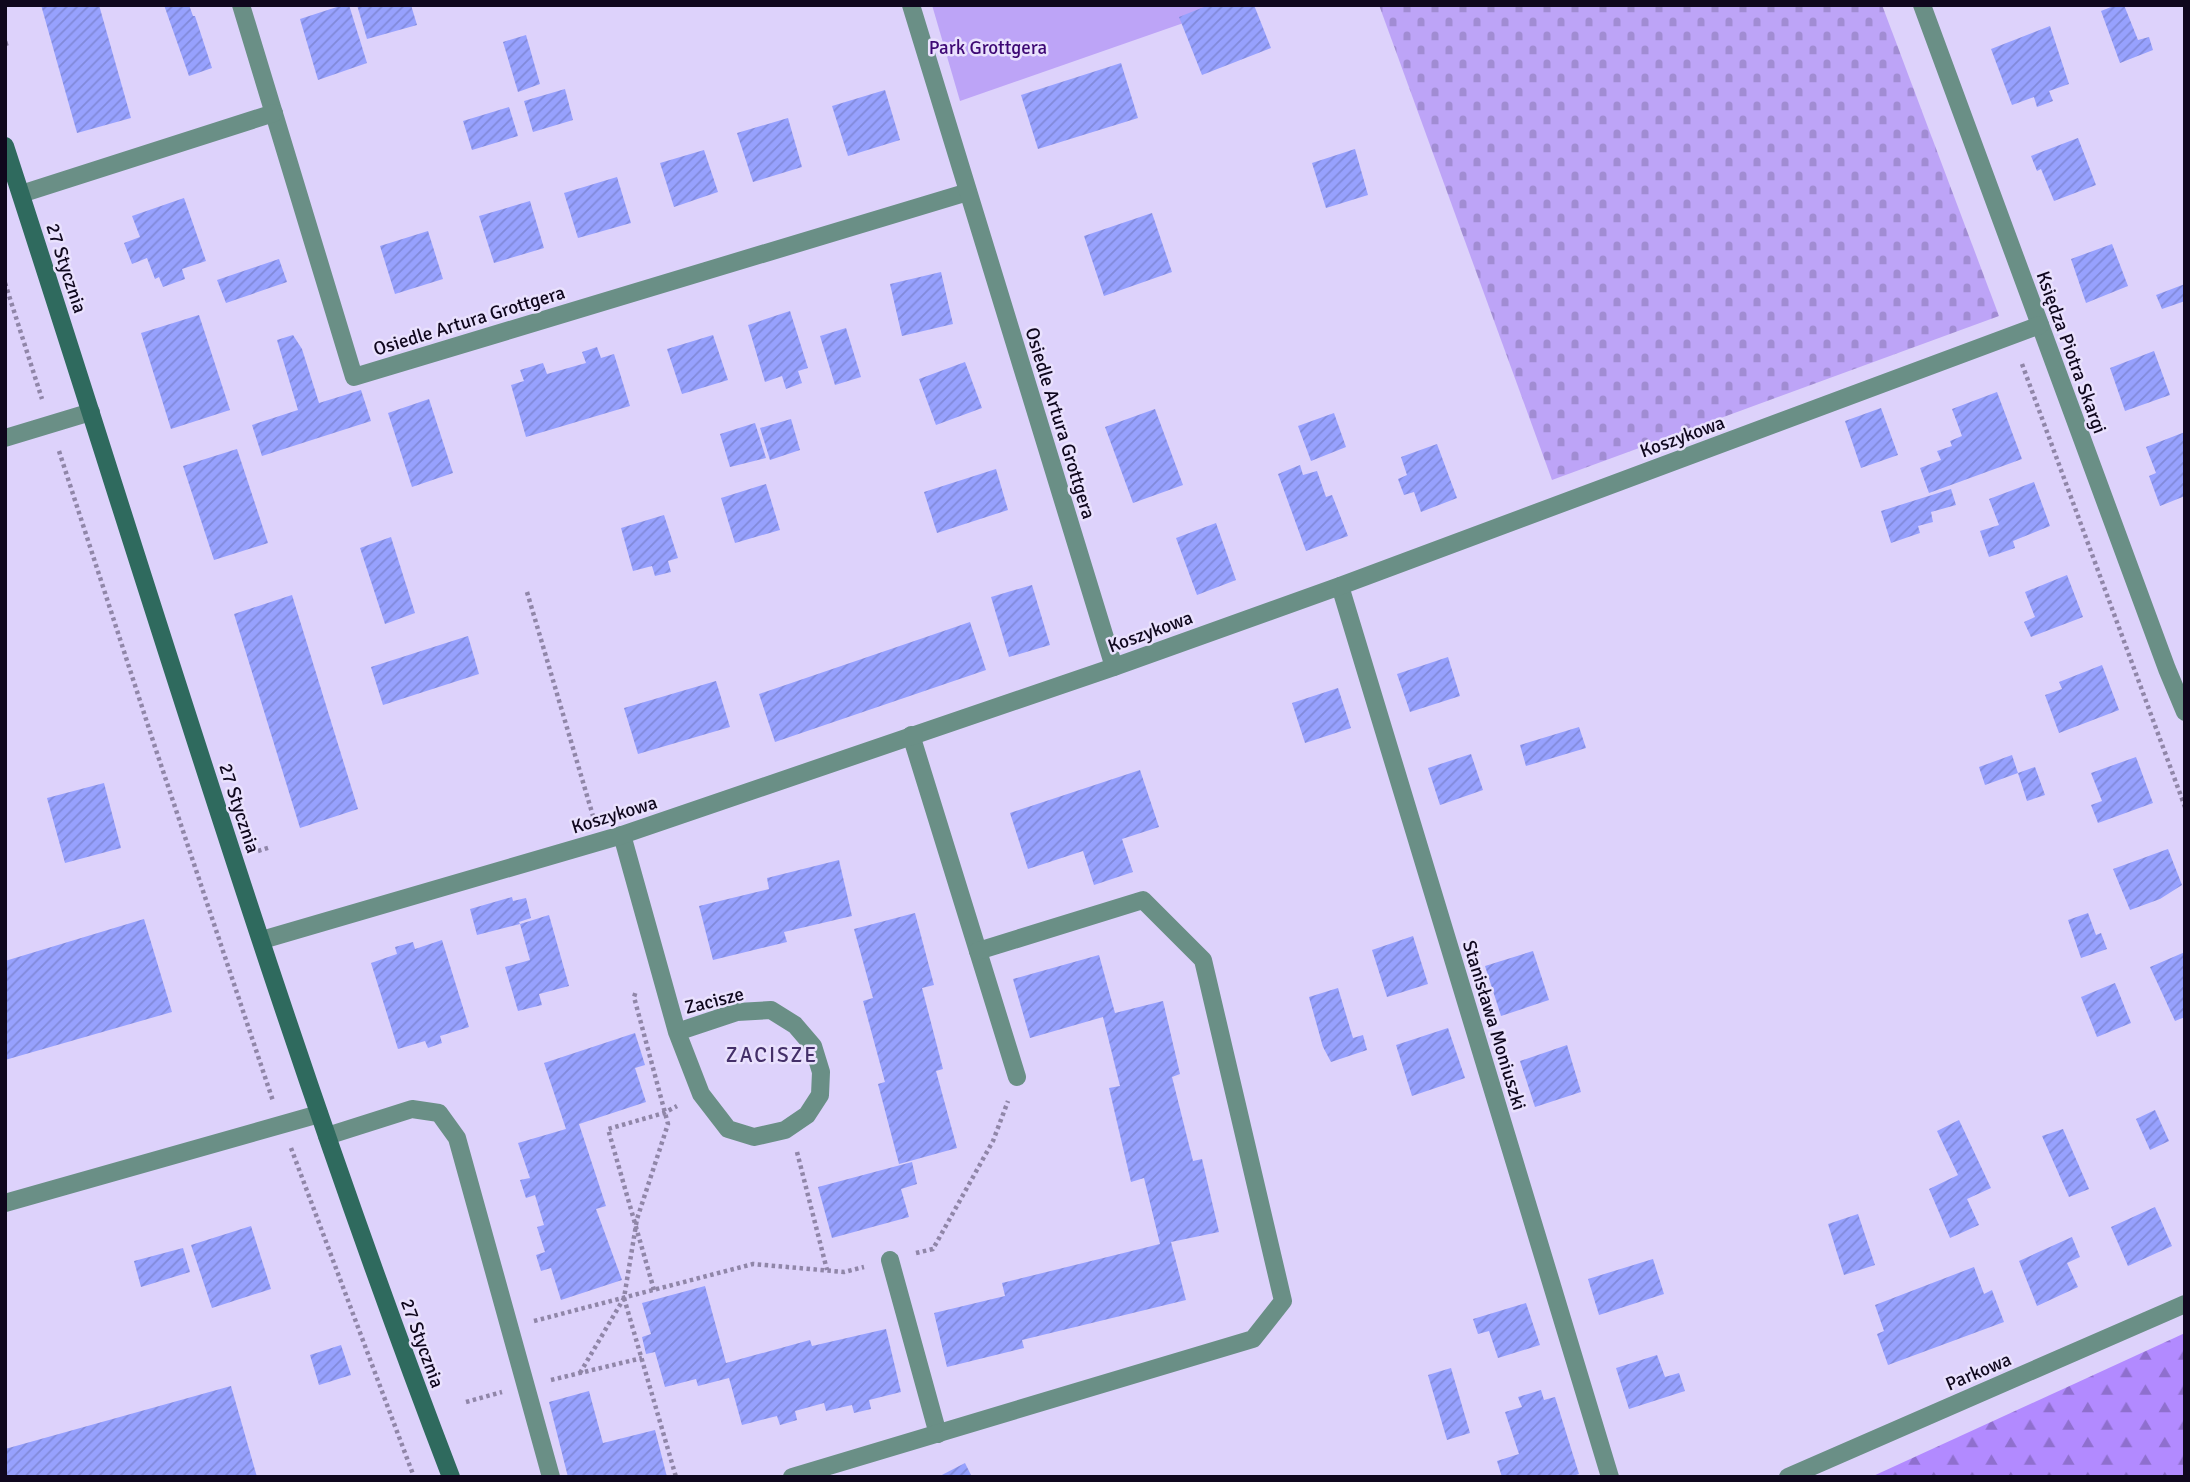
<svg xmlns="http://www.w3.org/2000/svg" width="2190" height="1482" viewBox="0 0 2190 1482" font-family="Signika,sans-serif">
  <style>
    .forest { fill: url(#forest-firs) }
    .cemetery { fill: url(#cemetery-stones) }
    .green { fill: #bda4f7 }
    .building { fill: url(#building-hatch) }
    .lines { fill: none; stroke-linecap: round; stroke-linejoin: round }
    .path { stroke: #9086a8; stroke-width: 4.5; stroke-dasharray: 3.5 3.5; stroke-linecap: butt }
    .service { stroke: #6a8f86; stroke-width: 18 }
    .minor { stroke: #6a8f86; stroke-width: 18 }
    .secondary { stroke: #2f6a5e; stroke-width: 18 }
    .labels { text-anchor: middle; stroke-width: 5; stroke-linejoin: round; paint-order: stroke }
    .park-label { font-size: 19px; fill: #3d0874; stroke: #e9e1fd }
    .street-label { font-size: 19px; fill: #0f071d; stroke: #e9e1fd }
    .neighbourhood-label { font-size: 21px; letter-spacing: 2px; fill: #443069; stroke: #e9e1fd }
  </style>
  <defs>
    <pattern id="forest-firs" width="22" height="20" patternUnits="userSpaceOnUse" patternTransform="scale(1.75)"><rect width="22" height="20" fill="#b28aff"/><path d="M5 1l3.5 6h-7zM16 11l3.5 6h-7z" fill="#8f6fce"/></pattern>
    <pattern id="cemetery-stones" width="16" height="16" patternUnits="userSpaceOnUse" patternTransform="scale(1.75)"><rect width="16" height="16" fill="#bda4f7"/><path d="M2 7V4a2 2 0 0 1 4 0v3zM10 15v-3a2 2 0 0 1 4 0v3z" fill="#a18cd3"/></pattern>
    <pattern id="building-hatch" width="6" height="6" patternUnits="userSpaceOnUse" patternTransform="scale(1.75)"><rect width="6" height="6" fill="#97a1fe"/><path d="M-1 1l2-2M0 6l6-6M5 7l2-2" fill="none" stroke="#8189d9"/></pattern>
  </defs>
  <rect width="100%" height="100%" fill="#ddd2fb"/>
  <polygon class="forest" points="2185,1333 2185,1477 1871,1477"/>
  <polygon class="cemetery" points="1379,5 1882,5 1999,316 1552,480"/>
  <polygon class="green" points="932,5 1235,5 960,101"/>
  <g class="building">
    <polygon points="41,5 99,5 131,118 77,133"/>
    <polygon points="164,5 189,5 193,16 195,16 212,68 189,76"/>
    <polygon points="343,5 349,5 367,63 318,80 300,19"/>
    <polygon points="357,5 411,5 417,25 367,39"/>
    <polygon points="1209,5 1254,5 1271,48 1202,75 1179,17"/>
    <polygon points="2116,5 2124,5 2138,40 2149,37 2153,50 2120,63 2101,11"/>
    <polygon points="2050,26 2069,84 2049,91 2053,101 2037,107 2034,97 2012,105 1991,49"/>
    <polygon points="526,35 540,84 518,92 503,42"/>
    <polygon points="1121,63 1138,118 1038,149 1021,95"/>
    <polygon points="565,89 573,120 533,132 524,101"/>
    <polygon points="885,90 900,140 848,156 832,106"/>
    <polygon points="509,107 518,136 472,150 463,121"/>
    <polygon points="788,118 802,167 753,182 737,133"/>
    <polygon points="2078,138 2096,185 2054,201 2041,169 2037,171 2031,156"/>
    <polygon points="1355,149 1368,195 1326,208 1312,163"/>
    <polygon points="704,150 718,192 674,207 660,163"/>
    <polygon points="617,177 631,223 578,238 564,193"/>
    <polygon points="184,198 206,261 182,269 185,279 163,287 159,277 155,279 147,258 132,264 124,243 140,237 132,216"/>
    <polygon points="530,201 544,248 494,263 479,216"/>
    <polygon points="1152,213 1172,272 1104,296 1084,236"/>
    <polygon points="428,231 443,279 395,294 380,246"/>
    <polygon points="2112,244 2128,286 2086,303 2071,259"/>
    <polygon points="279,259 287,282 226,303 217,280"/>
    <polygon points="941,272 953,324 902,336 890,284"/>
    <polygon points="2185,284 2185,301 2162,309 2156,295"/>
    <polygon points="790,311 808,368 798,371 802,383 786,389 782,376 765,382 748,325"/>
    <polygon points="199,315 230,410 171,429 141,333"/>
    <polygon points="846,328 861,377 835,385 820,336"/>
    <polygon points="293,335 302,349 319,403 361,390 371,421 262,456 252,425 298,410 277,340"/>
    <polygon points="713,335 728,380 682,394 667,349"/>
    <polygon points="597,347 601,358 614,354 630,406 526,437 511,385 524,381 520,370 543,363 547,374 586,363 582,352"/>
    <polygon points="2154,351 2170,395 2125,411 2110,368"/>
    <polygon points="965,362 982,408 936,425 919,379"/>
    <polygon points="1997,392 2022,459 1929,493 1920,468 1941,460 1937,451 1952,446 1950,441 1962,436 1952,409"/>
    <polygon points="429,399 453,473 412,487 388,413"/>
    <polygon points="1881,408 1898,455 1861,468 1845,421"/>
    <polygon points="1155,409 1183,485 1133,503 1105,427"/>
    <polygon points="1334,413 1346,447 1311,461 1298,426"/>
    <polygon points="791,419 800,450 770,460 760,428"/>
    <polygon points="755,423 766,458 730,467 720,434"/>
    <polygon points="2185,432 2185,496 2160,506 2149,476 2156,473 2146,447"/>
    <polygon points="1437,444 1457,498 1421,512 1414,492 1404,495 1398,479 1407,475 1401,457"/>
    <polygon points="237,449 268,543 214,560 183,466"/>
    <polygon points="1300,465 1303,475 1317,471 1326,497 1332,495 1348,536 1306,551 1278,474"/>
    <polygon points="996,469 1008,510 937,533 924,492"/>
    <polygon points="2034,482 2050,526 2013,541 2015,548 1989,557 1980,531 1999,525 1989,499"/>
    <polygon points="766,484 780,530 735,543 721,498"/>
    <polygon points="1951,489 1956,505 1931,512 1933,522 1918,526 1920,533 1891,543 1881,511"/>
    <polygon points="664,515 678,558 668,561 671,572 655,576 652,566 633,571 621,528"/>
    <polygon points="1216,523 1236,580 1197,595 1176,538"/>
    <polygon points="391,537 415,613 385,624 360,548"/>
    <polygon points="2067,575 2083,617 2031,637 2024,622 2035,617 2025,592"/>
    <polygon points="1032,585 1050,645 1009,657 991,597"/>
    <polygon points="292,595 358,809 300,828 234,614"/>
    <polygon points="970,622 986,670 775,742 759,694"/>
    <polygon points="468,636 479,674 383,705 371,667"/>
    <polygon points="1448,657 1460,696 1410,712 1397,674"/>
    <polygon points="2102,665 2119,710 2059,733 2045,695 2062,689 2059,682"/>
    <polygon points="716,681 730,727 638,754 624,708"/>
    <polygon points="1338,688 1351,728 1305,743 1292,703"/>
    <polygon points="1579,727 1586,748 1526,766 1520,745"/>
    <polygon points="1471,754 1483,790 1440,805 1428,768"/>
    <polygon points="2012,755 2018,773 2035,767 2045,795 2027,801 2018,773 1985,785 1979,767"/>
    <polygon points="2136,757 2153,803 2098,823 2091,805 2102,801 2091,773"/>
    <polygon points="1140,770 1159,827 1122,839 1133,872 1094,885 1083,851 1028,869 1010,813"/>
    <polygon points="104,783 121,848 65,863 47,798"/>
    <polygon points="2168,849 2182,885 2160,899 2130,910 2113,869"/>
    <polygon points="839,860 852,916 784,932 787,942 713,960 699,906 769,889 767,878"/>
    <polygon points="512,897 513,901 526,898 531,918 519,922 520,924 477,935 470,909"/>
    <polygon points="915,913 934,985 922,988 943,1069 936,1071 957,1148 899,1164 878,1084 885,1082 863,1001 873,998 854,929"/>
    <polygon points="2088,913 2096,935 2101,933 2107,949 2081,958 2068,920"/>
    <polygon points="549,915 569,986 539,994 542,1005 518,1011 505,967 530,960 520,924"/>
    <polygon points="144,919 172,1012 5,1060 5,961"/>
    <polygon points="1413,936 1428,984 1387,997 1372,950"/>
    <polygon points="442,940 469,1027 440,1036 442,1043 428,1048 425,1041 398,1049 371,963 397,954 395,947 413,942 415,949"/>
    <polygon points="1533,951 1549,1000 1501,1016 1485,966"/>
    <polygon points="2185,952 2185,1017 2175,1021 2150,967"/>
    <polygon points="1099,955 1115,1013 1163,1001 1180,1074 1172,1077 1193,1161 1202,1159 1219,1232 1171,1242 1186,1300 1022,1340 1024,1348 947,1367 934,1313 1005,1296 1002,1283 1160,1244 1144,1178 1131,1182 1109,1088 1120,1086 1103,1017 1030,1038 1013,979"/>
    <polygon points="2115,983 2131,1023 2097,1037 2081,997"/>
    <polygon points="1338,988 1353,1038 1363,1035 1367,1050 1331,1062 1323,1047 1309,997"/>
    <polygon points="1448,1028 1465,1078 1412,1096 1396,1045"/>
    <polygon points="635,1033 645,1065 635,1068 646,1102 579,1124 606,1206 596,1209 622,1280 561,1300 551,1268 541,1271 536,1255 545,1252 537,1227 544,1225 535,1195 526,1198 520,1180 530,1178 518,1143 566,1129 544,1063"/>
    <polygon points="1567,1045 1581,1092 1535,1107 1520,1061"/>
    <polygon points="2155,1110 2169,1141 2150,1150 2136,1119"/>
    <polygon points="1959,1120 1991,1188 1967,1199 1979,1225 1950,1238 1929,1189 1958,1175 1937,1131"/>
    <polygon points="2063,1129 2089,1189 2069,1197 2042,1136"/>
    <polygon points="912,1162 917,1184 901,1189 909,1217 832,1238 818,1187"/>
    <polygon points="2155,1207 2172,1246 2128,1266 2111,1227"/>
    <polygon points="1858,1214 1875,1265 1844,1275 1828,1224"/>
    <polygon points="251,1226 271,1289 212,1308 191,1245"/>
    <polygon points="2072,1237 2080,1257 2067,1263 2078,1287 2037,1306 2019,1261"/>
    <polygon points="183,1248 190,1272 141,1287 134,1261"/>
    <polygon points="1653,1259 1664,1294 1599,1315 1588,1279"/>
    <polygon points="1974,1267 1984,1294 1992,1290 2004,1322 1888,1365 1877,1334 1884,1331 1875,1305"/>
    <polygon points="705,1286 726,1363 810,1340 812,1346 886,1329 901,1392 869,1400 871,1409 854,1413 852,1405 826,1411 824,1403 795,1411 797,1420 780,1425 777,1416 742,1425 729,1378 698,1386 696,1379 665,1387 655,1352 646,1354 642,1337 651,1334 642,1303"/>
    <polygon points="1526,1303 1540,1345 1498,1358 1489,1331 1478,1334 1473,1319"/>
    <polygon points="341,1345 351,1375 319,1385 310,1355"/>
    <polygon points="1657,1355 1665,1377 1679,1373 1685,1391 1629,1409 1616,1368"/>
    <polygon points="1451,1368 1470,1433 1447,1440 1428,1375"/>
    <polygon points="231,1386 257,1477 5,1477 5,1449"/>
    <polygon points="1541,1390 1544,1400 1555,1397 1579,1474 1570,1477 1502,1477 1497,1461 1519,1454 1505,1412 1522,1407 1518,1397"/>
    <polygon points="589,1391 603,1443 655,1430 667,1477 568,1477 549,1402"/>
    <polygon points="965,1463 972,1477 938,1477"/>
  </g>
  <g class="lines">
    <g class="path">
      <polyline points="5,44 8,43"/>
      <polyline points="5,283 42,399"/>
      <polyline points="2022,364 2185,807"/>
      <polyline points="59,451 155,747 273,1101"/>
      <polyline points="527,592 593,816"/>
      <polyline points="258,851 271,847"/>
      <polyline points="291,1148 414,1477"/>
      <polyline points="797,1152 827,1270"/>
      <polyline points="916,1253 933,1249 993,1141 1008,1101"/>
      <polyline points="654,1290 608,1129 664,1113 677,1106"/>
      <polyline points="624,1298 676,1477"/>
      <polyline points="534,1321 753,1264 844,1272 864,1267"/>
      <polyline points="580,1373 624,1298 637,1219 668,1124 634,997 636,991"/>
      <polyline points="551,1380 642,1358"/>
      <polyline points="466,1402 502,1392"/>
    </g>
    <g class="service">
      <polyline points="5,438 91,412"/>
      <polyline points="5,1203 319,1114"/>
    </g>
    <g class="minor">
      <polyline points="241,5 354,377 968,192"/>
      <polyline points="911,5 1114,667"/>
      <polyline points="1922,5 2167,669 2185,712"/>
      <polyline points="21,194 274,113"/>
      <polyline points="1340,586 1610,1477"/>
      <polyline points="911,735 1017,1077"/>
      <polyline points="622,835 677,1032 701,1094 728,1129 754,1137 785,1130 807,1115 820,1095 821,1072 813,1046 795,1025 771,1010 737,1012 677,1032"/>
      <polyline points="262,940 622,835 1114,667 1340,586 2040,325"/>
      <polyline points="327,1136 412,1109 439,1113 457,1138 551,1477"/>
      <polyline points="890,1260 938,1434"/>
      <polyline points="792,1477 1253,1339 1283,1301 1203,960 1143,900 978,951"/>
      <polyline points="1788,1477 2185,1304"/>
    </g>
    <path class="secondary" d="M 5,146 C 150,591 283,1040 451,1477"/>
  </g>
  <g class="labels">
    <g class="park-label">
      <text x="988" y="54">Park Grottgera</text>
    </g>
    <g class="street-label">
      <text transform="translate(67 268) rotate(72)" y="7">27 Stycznia</text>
      <text transform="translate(469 320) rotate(-17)" y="7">Osiedle Artura Grottgera</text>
      <text transform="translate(2072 352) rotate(70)" y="7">Księdza Piotra Skargi</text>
      <text transform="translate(1061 423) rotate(73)" y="7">Osiedle Artura Grottgera</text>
      <text transform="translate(1682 436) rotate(-20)" y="7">Koszykowa</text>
      <text transform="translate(1150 631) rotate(-20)" y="7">Koszykowa</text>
      <text transform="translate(240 808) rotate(72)" y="7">27 Stycznia</text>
      <text transform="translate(614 814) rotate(-17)" y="7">Koszykowa</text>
      <text transform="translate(714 1000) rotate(-14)" y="7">Zacisze</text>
      <text transform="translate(1495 1025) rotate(73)" y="7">Stanisława Moniuszki</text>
      <text transform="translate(423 1343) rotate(70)" y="7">27 Stycznia</text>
      <text transform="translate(1978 1371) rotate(-23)" y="7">Parkowa</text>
    </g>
    <g class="neighbourhood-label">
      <text x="772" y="1062">ZACISZE</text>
    </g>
  </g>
  <rect width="2190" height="1482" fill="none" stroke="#0f071d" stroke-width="14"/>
</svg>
